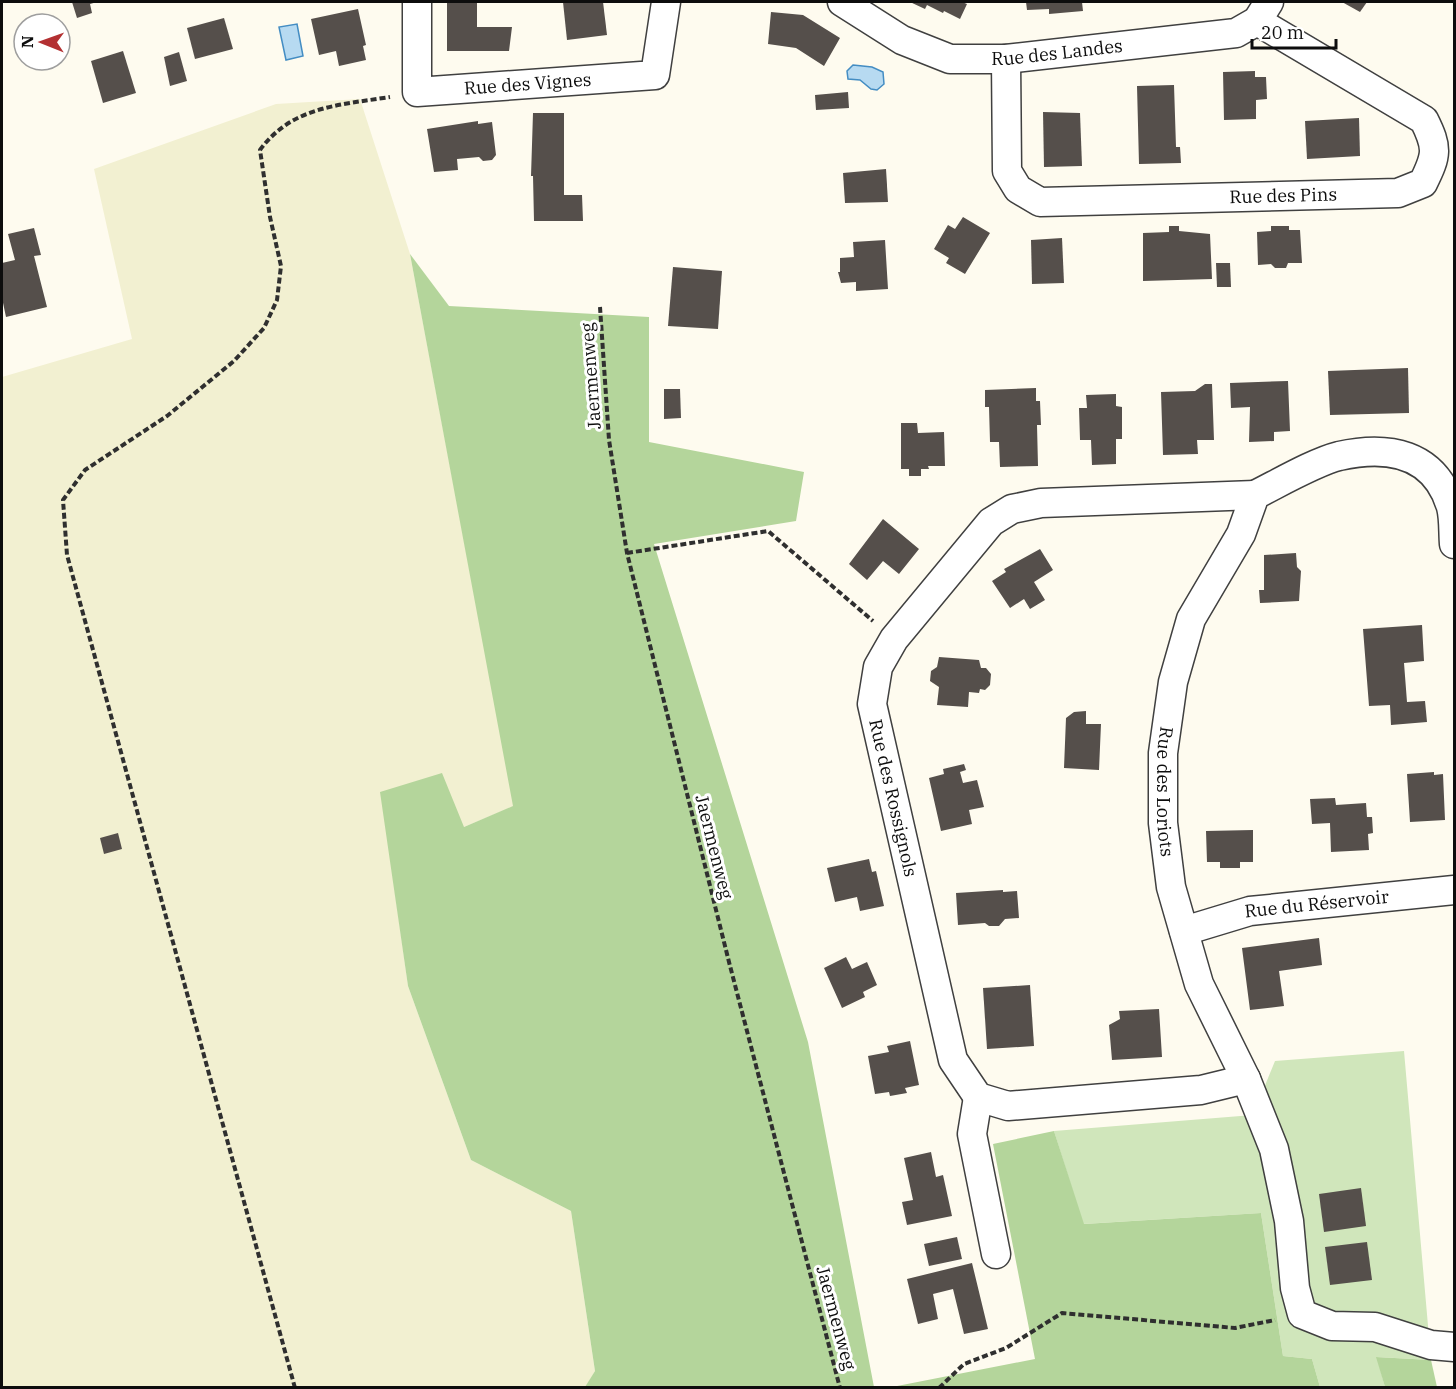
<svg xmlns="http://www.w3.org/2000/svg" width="1456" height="1389" viewBox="0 0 1456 1389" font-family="'IBM Plex Serif',serif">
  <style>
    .farmland { fill: #f2f0d1 }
    .green { fill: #d0e6bb }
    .forest { fill: #b4d59b }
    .water { fill: #b7daf1; stroke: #448dc3; stroke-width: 1.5 }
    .building { fill: #554f4b }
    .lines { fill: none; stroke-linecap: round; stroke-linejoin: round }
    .street-casing { stroke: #404040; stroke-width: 31 }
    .path { stroke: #2f2f2f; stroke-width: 4; stroke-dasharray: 6 3; stroke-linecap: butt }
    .street { stroke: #fff; stroke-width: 28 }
    .labels { text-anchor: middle; stroke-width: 6; stroke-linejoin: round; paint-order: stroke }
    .street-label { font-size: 18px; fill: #0d0d0d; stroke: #fff }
  </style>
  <rect width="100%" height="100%" fill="#fefbef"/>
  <polygon class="farmland" points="360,99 410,254 514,806 464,827 381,792 408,986 471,1160 571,1211 595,1371 585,1388 2,1388 2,377 132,339 94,169 276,104"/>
  <polygon class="green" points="1404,1051 1431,1360 1377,1357 1385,1387 1320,1387 1312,1359 1283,1356 1261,1213 1083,1224 1054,1131 1253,1115 1275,1061"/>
  <g class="forest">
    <polygon points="410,254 449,306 649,317 649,442 804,472 796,521 654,544 808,1042 874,1387 585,1387 595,1371 571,1211 471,1160 408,986 380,792 442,773 464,827 513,806"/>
    <polygon points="1054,1131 1084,1224 1261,1213 1283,1356 1312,1359 1320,1387 892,1387 1035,1359 993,1144"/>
    <polygon points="1376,1357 1431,1360 1437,1387 1385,1387"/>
  </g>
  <g class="water">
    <polygon points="297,24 303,56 286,60 279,27"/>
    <polygon points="853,65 872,67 883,72 884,84 877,90 871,89 860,80 848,79 847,71"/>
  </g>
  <g class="building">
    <polygon points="72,2 97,2 90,4 92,13 77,18"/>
    <polygon points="447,2 477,2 477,27 512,27 509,51 447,51"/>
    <polygon points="563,2 603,2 607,35 567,40"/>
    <polygon points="910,2 962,2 967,4 960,19 944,11 943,13 927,5 925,9"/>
    <polygon points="1026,2 1082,2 1083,11 1049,14 1049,9 1027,10"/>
    <polygon points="1342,2 1367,2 1360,12"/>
    <polygon points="358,9 366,45 363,46 366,60 339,66 336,51 319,55 311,19"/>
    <polygon points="771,12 803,15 840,38 824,66 796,48 768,44"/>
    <polygon points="224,18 233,49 195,59 187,28"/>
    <polygon points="123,51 136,93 103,103 91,61"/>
    <polygon points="179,52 187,81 170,86 164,57"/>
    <polygon points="1255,71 1255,77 1266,77 1267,99 1256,100 1256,119 1224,120 1223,72"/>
    <polygon points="1174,85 1176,147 1180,147 1181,163 1139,164 1137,86"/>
    <polygon points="848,92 849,108 816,110 815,95"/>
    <polygon points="1043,112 1080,113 1082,166 1044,167"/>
    <polygon points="533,113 564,113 564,195 582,195 583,221 534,221 533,176 531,176"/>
    <polygon points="1359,118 1360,156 1307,159 1305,121"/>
    <polygon points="478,121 478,124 492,122 496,155 492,160 483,161 479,157 457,159 458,170 434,172 427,129"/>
    <polygon points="886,169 888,202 845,203 843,173"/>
    <polygon points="963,217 990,233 965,274 946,263 949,258 934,249 948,225 955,229"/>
    <polygon points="1169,226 1179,226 1179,231 1210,234 1212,279 1143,281 1143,233 1169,232"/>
    <polygon points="1271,226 1289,226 1289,230 1300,230 1302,263 1288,263 1286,268 1275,268 1271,264 1258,265 1257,232 1271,231"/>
    <polygon points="34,228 41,255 34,256 47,307 6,317 2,298 2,263 15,260 8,234"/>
    <polygon points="1062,238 1064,283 1032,284 1031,240"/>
    <polygon points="885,240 888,289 856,291 856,282 841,283 838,272 840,272 840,258 854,257 853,242"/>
    <polygon points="1216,263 1230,263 1231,287 1217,287"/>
    <polygon points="673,267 722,271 718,329 668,326"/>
    <polygon points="1408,368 1409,413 1330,415 1328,371"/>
    <polygon points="1288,381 1290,431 1274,432 1274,441 1249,442 1250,407 1231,408 1230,383"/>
    <polygon points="1205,384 1212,384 1214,440 1197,440 1198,454 1163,455 1161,392 1195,391"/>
    <polygon points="1036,388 1036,401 1040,401 1041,425 1037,425 1038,466 1000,467 999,442 990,442 989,407 985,407 985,390"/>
    <polygon points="664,389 680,389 681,418 664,419"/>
    <polygon points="1116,394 1116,406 1122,407 1122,439 1116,439 1116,464 1092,465 1091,440 1080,440 1079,408 1087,408 1086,395"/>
    <polygon points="901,423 917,423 918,433 944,432 945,466 928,466 929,469 921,469 921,476 909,476 909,469 901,469"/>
    <polygon points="883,519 919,549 899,574 883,561 867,580 849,564"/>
    <polygon points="1040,549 1053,570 1034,582 1045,600 1030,609 1024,599 1010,608 992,581 1006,572 1004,569"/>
    <polygon points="1296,553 1297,567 1301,571 1299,601 1260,603 1259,590 1264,590 1264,555"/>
    <polygon points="1422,625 1424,661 1404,663 1407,702 1425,701 1427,722 1391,725 1390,705 1369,706 1363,629"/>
    <polygon points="939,657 979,660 981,668 986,668 991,674 990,685 985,690 980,689 979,693 969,692 968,707 937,705 939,687 930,681 931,671 937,667"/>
    <polygon points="1086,711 1086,724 1101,724 1099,770 1064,768 1066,718 1074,712"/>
    <polygon points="964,764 966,770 960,772 963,783 977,780 984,807 969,810 972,824 941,831 929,778 944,774 943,769"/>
    <polygon points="1434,772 1434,775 1443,774 1445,820 1410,822 1407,774"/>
    <polygon points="1335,798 1336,805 1366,803 1367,817 1372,817 1373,833 1368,834 1369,850 1331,852 1330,823 1312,824 1310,799"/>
    <polygon points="1253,830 1253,862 1240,862 1240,868 1220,868 1220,862 1207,862 1206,831"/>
    <polygon points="118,833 122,849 104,854 100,838"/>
    <polygon points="869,859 872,872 876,871 884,906 860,911 857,897 835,902 827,868"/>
    <polygon points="1003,890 1003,892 1017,891 1019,918 1005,919 999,926 989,926 985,923 958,925 956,893"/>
    <polygon points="1319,938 1322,965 1279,971 1284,1006 1250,1010 1242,948"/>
    <polygon points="846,957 852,969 867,962 877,985 863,992 865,997 842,1008 824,968"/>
    <polygon points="1030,985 1034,1046 987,1049 983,988"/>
    <polygon points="1159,1009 1162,1057 1112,1060 1109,1025 1120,1019 1119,1011"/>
    <polygon points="910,1041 919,1085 905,1088 907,1093 890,1096 889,1092 875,1094 868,1056 889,1052 887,1046"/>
    <polygon points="931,1152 936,1177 943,1175 952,1216 907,1225 902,1202 913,1200 904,1158"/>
    <polygon points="1361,1188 1366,1226 1324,1232 1319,1194"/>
    <polygon points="957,1237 962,1259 929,1266 924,1244"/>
    <polygon points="1367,1242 1372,1280 1330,1285 1325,1247"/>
    <polygon points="972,1263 988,1329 964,1334 953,1289 933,1294 938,1319 918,1324 907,1279"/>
  </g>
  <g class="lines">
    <g class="street-casing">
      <g id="street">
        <path id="s1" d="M 417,2 L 417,92 L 655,75 L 666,2"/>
        <path id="s2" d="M 842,2 L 902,40 L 950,59 L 1006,59 L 1236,33 L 1257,21 L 1269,2"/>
        <path id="s3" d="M 1006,59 L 1007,171 L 1018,189 L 1040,202 L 1398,193 L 1423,183 C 1437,155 1438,148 1424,120 L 1257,21"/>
        <path id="s4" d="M 1454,544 C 1453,532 1454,518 1451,507 C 1435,453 1388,445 1339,456 C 1315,462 1279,483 1255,495 L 1241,534 L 1191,619 L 1173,682 L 1163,753 L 1163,823 L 1171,887 L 1199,984 L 1246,1079 L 1274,1149 L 1289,1221 L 1295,1288 L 1302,1314 L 1332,1326 L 1375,1327 L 1431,1345 L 1454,1347"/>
        <path id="s5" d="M 1184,931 L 1250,911 L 1454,890"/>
        <polyline points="1246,1079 1201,1090 1008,1106 978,1097 953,1060 872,704 878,667 894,639 991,522 1012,509 1041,503 1255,495"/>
        <polyline points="978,1097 972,1134 996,1254"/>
      </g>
    </g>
    <g class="path">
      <polyline points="600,307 609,440 627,553 729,962 840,1388"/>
      <polyline points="627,553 768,531 873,621"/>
      <path d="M 295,1388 L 67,555 L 63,500 L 85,470 L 167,416 L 234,361 L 264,328 L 277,300 L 281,266 L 270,217 L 260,150 C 292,106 340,105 390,97"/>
      <polyline points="939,1388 964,1364 1006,1348 1062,1313 1235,1328 1275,1320"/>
    </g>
    <use href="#street" class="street"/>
  </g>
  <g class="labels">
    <g class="street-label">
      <text dy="6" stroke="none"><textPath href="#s2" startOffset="230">Rue des Landes</textPath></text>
      <text dy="6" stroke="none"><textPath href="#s1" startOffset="201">Rue des Vignes</textPath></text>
      <text dy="6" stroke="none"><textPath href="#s3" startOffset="402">Rue des Pins</textPath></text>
      <text transform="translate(591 376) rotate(-94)" y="6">Jaermenweg</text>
      <text dy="6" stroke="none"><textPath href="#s4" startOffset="584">Rue des Loriots</textPath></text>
      <text transform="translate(893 798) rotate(77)" y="6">Rue des Rossignols</text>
      <text transform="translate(714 847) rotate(76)" y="6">Jaermenweg</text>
      <text dy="6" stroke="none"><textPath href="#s5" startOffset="136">Rue du Réservoir</textPath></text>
      <text transform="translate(836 1318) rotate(75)" y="6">Jaermenweg</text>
    </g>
  </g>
  <rect width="1456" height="1389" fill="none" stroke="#0d0d0d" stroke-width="6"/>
  <g transform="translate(42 42) rotate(271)"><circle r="28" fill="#ffffff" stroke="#9e9e9e" stroke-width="1.5"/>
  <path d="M0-4.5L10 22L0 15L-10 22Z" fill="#b33032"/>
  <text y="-9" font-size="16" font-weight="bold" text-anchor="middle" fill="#0d0d0d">N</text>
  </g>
  <path d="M1252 39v9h84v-9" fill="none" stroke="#0d0d0d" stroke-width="3"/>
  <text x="1261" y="39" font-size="18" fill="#0d0d0d" stroke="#ffffff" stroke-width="4.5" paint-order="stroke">20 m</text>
</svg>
